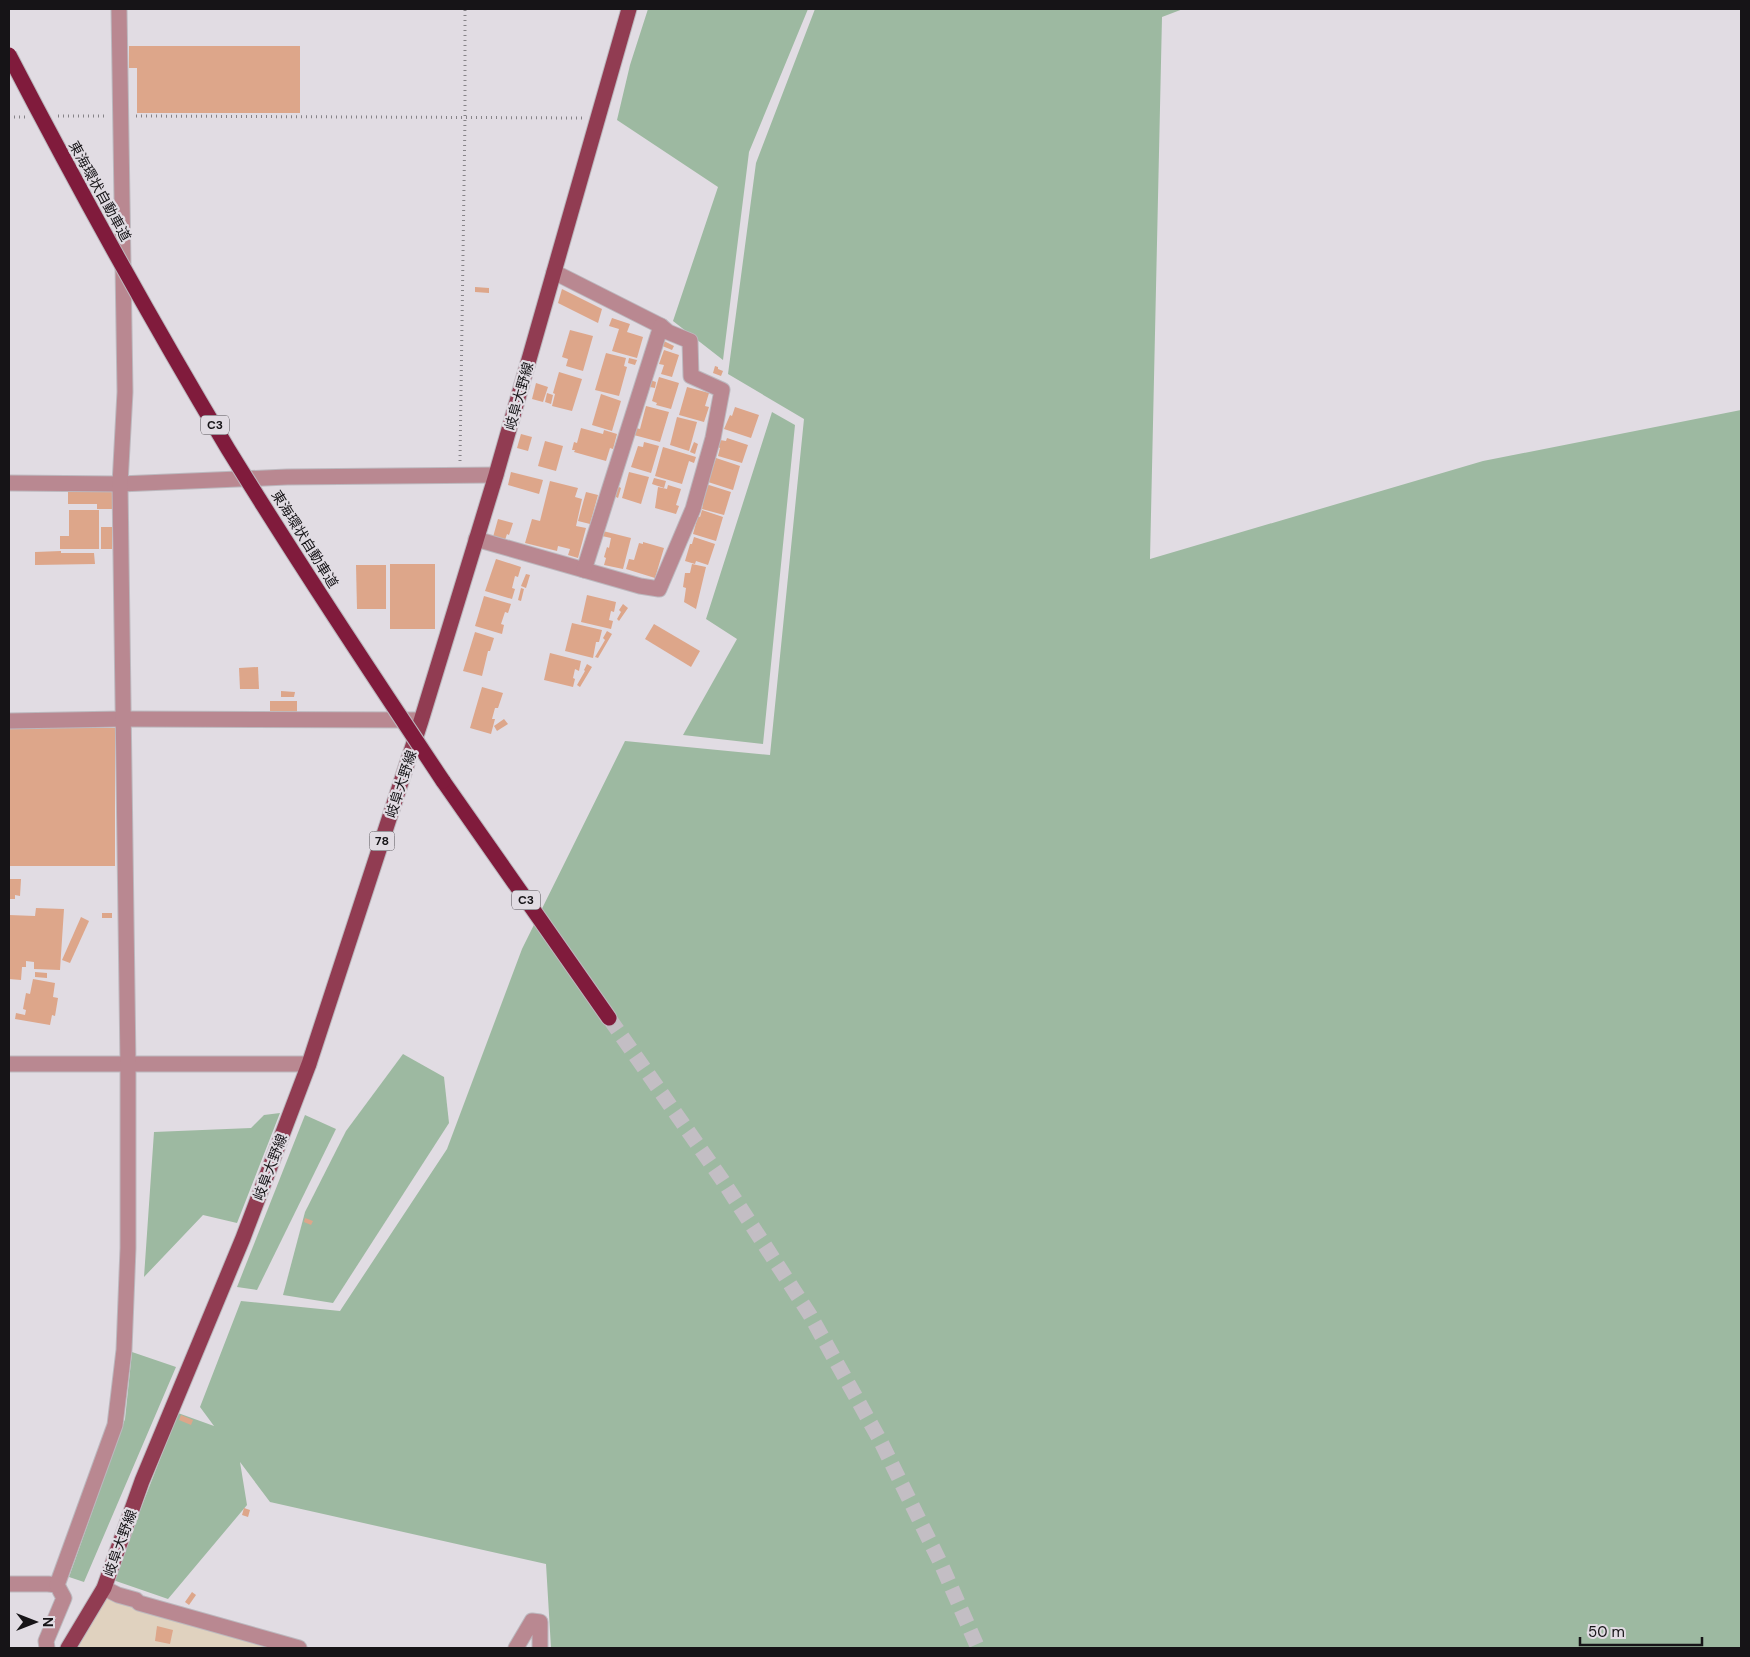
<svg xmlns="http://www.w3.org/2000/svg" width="1750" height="1657" viewBox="0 0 1750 1657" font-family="'DM Sans','Noto Sans JP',sans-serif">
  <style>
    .industrial { fill: #e0d2bf }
    .green { fill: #9db9a1 }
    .building { fill: #dda68a }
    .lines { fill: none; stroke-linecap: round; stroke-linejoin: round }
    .highway-tunnel { stroke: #c3bec4; stroke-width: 15; stroke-dasharray: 15 8; stroke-linecap: butt }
    .minor-casing { stroke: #bcb8be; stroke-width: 17 }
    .major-casing { stroke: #bcb8be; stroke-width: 17 }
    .highway-casing { stroke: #bcb8be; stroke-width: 17 }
    .path { stroke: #868388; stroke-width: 3; stroke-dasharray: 1 4; stroke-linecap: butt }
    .minor { stroke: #b98891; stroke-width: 15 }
    .major { stroke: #913c52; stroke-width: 15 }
    .highway { stroke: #801b3c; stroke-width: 15 }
    .highway-bridge-casing { stroke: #bcb8be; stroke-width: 17; stroke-linecap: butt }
    .highway-bridge { stroke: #801b3c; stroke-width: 15 }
    .labels { text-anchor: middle; stroke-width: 4.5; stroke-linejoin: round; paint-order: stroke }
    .shield { fill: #e1dce3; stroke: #535054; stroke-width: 1 }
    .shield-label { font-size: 12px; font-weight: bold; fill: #161417 }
    .street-label { font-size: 14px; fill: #161417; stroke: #e1dce3 }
  </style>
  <rect width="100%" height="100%" fill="#e1dce3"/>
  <polygon class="industrial" points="103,1594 267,1648 78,1648"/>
  <g class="green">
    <polygon points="648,9 808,9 749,152 723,360 673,321 718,187 617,120 630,65"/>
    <polygon points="815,9 1183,9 1162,17 1150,559 1483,461 1741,410 1741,1648 551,1648 546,1564 270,1502 240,1462 247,1505 168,1599 113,1580 178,1413 214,1426 200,1407 241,1301 340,1311 447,1149 522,949 625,741 770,755 804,419 728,374 756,163"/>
    <polygon points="772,412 795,425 763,744 683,735 737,639 706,619"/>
    <polygon points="403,1054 444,1077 449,1123 333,1303 283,1295 305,1212 346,1131"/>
    <polygon points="280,1113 237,1223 203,1215 144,1277 154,1132 251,1128 264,1115"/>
    <polygon points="305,1115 336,1129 257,1290 237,1287"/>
    <polygon points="132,1352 176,1367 84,1582 69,1577 125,1419"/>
  </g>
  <g class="building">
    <polygon points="129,46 300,46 300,113 137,113 137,68 129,68"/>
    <polygon points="475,287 489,288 489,293 475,292"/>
    <polygon points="562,289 602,309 598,323 558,303"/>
    <polygon points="612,318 630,324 627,332 643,337 637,358 612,351 619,329 609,326"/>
    <polygon points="570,330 593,336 583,371 566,366 568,359 562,357"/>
    <polygon points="662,340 674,346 672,350 660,345"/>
    <polygon points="664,350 679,355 672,377 661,374 664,365 659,364"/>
    <polygon points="606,353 626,358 624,366 627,367 619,396 595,390"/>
    <polygon points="629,358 637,360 635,365 628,363"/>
    <polygon points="715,366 718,367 718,369 723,371 721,376 713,373"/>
    <polygon points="559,372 582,379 572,411 552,406 555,394 553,393"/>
    <polygon points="659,377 679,383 671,409 656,405 657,403 652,401"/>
    <polygon points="647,379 656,382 655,388 645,386"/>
    <polygon points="536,383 548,387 543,402 532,399"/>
    <polygon points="687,387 709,393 705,406 709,407 704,422 679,415"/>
    <polygon points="547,393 553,395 551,404 545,402"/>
    <polygon points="601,394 621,401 612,431 592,425"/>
    <polygon points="646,406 669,412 660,442 630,434 632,427 640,429"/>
    <polygon points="735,407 759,415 751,438 724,429 730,415 732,416"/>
    <polygon points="677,417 697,422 689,451 670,445"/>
    <polygon points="581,428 603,434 604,430 617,434 613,449 610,448 606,461 574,452 575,450 572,450 574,442 577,443"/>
    <polygon points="521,434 532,437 528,451 517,448"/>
    <polygon points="727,438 748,445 742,463 718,456 720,448 718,447 720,440 726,441"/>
    <polygon points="545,441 563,446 556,471 538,466"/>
    <polygon points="644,442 659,446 651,473 631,467 638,446 643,447"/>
    <polygon points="694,442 698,444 695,454 690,452"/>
    <polygon points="663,447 696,457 694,463 689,461 682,484 655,476"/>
    <polygon points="716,458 740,466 733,490 708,482"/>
    <polygon points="511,472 543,480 539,494 508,485"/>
    <polygon points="629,472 649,477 641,504 622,498"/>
    <polygon points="654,478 666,481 664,488 652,484"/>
    <polygon points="550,481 578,488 575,497 582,499 576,526 586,528 578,558 568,555 570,549 558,546 557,551 525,543 532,519 540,521"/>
    <polygon points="668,485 681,489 676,505 679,506 676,514 655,508 658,487 667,489"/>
    <polygon points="709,485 731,492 724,515 702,509 706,486"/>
    <polygon points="617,486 621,488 618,498 614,496"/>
    <polygon points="68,490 113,490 113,509 97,509 97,504 68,504"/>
    <polygon points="586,492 598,495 590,524 578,521"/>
    <polygon points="69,510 99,510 99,549 60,549 60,536 69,536"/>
    <polygon points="702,510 723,517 716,541 693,534 698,516 700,517"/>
    <polygon points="498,519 513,523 509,535 507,534 505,540 493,537"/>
    <rect x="101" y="527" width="11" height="22"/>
    <polygon points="603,531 631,538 623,569 604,565 606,558 604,557 607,547 609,548 611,538 602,536"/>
    <polygon points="694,537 715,544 708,565 696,561 695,564 685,561 690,544 692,544"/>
    <polygon points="643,542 664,548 655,578 626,569 629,559 634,560 639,543 643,544"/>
    <polygon points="61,551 61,553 94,553 95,564 35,565 35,552"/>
    <polygon points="496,559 521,567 518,577 515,576 512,588 515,589 512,599 485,591"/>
    <rect x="390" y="564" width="45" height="65"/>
    <polygon points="692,564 706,567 696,609 684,602 686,588 683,587 685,573 690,573"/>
    <polygon points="356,565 386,565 386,609 357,609"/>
    <polygon points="526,574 530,575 526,588 521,586"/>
    <polygon points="521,588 524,589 521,601 518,600"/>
    <polygon points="587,595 616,602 614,612 611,611 609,620 613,621 611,629 581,622"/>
    <polygon points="484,596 511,604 508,613 505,612 501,624 504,625 502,634 475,626"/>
    <polygon points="623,604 628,608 619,621 617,619 621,612 619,610"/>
    <polygon points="572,623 602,630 599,642 596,642 593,658 565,651"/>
    <polygon points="654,624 700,651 691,667 645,639"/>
    <polygon points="607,631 612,634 598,658 595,657 605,640 603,638"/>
    <polygon points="475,632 494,638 490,651 488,651 482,676 463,671"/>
    <polygon points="550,653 581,661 579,671 575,669 573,678 575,679 573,687 544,680"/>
    <polygon points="587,664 592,667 580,687 577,685 585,671 584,670"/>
    <polygon points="258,667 259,689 240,689 239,668"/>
    <polygon points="482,687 503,693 498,708 495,708 492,719 495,719 491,734 470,728"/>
    <polygon points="281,691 295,692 294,697 281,697"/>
    <polygon points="270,701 297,701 297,713 270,714"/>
    <polygon points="504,719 508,724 497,731 494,726"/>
    <polygon points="9,727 115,728 115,866 9,866"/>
    <polygon points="10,879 21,879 20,896 15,895 15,899 9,899"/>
    <polygon points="36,908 64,909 60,970 34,969 34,962 26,961 26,967 22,967 21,980 9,979 9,915 35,916"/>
    <rect x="102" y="913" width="10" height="5"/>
    <polygon points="81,917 89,921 70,963 62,960"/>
    <polygon points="35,972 47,973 47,978 35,977"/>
    <polygon points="33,979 55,983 53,997 58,998 55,1016 52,1015 50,1025 15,1019 16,1013 25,1015 26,1010 23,1009 26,993 30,994"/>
    <polygon points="305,1218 313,1221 311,1225 304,1222"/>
    <polygon points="181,1415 193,1420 191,1425 179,1420"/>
    <polygon points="244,1508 250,1510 248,1517 242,1515"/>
    <polygon points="192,1592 196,1595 189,1605 185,1602"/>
    <polygon points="157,1626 173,1630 170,1644 155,1641"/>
  </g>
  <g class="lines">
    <polyline class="highway-tunnel" points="609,1018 723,1181 810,1315 881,1442 941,1564 978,1648"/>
    <g class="minor-casing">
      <g id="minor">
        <polyline points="9,483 120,484 287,477 496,475"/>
        <polyline points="476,539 640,586 659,589 693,509 713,438 722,390 691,376 690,341 668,332 661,326 554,272"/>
        <polyline points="584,570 661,326"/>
        <polyline points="9,721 122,719 415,720"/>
        <polyline points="9,1064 309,1064"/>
        <polyline points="9,1584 48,1584 57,1585 64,1598 46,1641 47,1648"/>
        <polyline points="57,1585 115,1425 124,1350 128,1248 128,1064 120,484 125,392 119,9"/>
        <polyline points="104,1588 118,1595 136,1600 139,1603 299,1648"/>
        <polyline points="516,1648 532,1621 540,1622 540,1648"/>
      </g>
    </g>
    <g class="major-casing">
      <polyline id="major" points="68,1648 104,1588 142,1481 243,1238 309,1064 421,721 496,475 629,9"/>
    </g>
    <g class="highway-casing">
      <polyline id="highway" points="443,781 609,1018"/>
    </g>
    <g class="path">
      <polyline points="58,116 107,116"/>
      <polyline points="136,116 582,118"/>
      <polyline points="9,117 25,117"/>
      <polyline points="460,461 465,117 465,9"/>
    </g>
    <use href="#minor" class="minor"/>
    <use href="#major" class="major"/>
    <use href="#highway" class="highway"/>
    <g class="highway-bridge-casing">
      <path id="highway-bridge" d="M 9,55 C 78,188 151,320 228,449 C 297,561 370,671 443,781"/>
    </g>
    <use href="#highway-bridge" class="highway-bridge"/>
  </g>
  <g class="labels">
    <g class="shield">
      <rect x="201" y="415.5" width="28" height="19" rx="4"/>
      <rect x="369.5" y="831.5" width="25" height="19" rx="4"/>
      <rect x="512" y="890.5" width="28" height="19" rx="4"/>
    </g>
    <g class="shield-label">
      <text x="215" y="429">C3</text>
      <text x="382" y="845">78</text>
      <text x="526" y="904">C3</text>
    </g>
    <g class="street-label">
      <text transform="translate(100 191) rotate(61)" y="5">東海環状自動車道</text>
      <text transform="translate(519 396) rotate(-74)" y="5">岐阜大野線</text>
      <text transform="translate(305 539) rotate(58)" y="5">東海環状自動車道</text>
      <text transform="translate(401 784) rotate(-72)" y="5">岐阜大野線</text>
      <text transform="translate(270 1167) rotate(-69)" y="5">岐阜大野線</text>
      <text transform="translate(120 1543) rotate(-70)" y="5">岐阜大野線</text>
    </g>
  </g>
  <rect width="1750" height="1657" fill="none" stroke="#161417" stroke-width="20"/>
  <g transform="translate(35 1622) rotate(90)" stroke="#e1dce3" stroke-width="4" paint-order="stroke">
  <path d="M0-4L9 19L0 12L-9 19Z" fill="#161417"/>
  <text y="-8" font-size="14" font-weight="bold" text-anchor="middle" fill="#161417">N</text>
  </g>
  <path d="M1580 1637v8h122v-8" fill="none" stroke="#161417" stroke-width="2.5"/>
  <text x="1588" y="1637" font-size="15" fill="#161417" stroke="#e1dce3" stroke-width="4" paint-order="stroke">50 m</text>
</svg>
